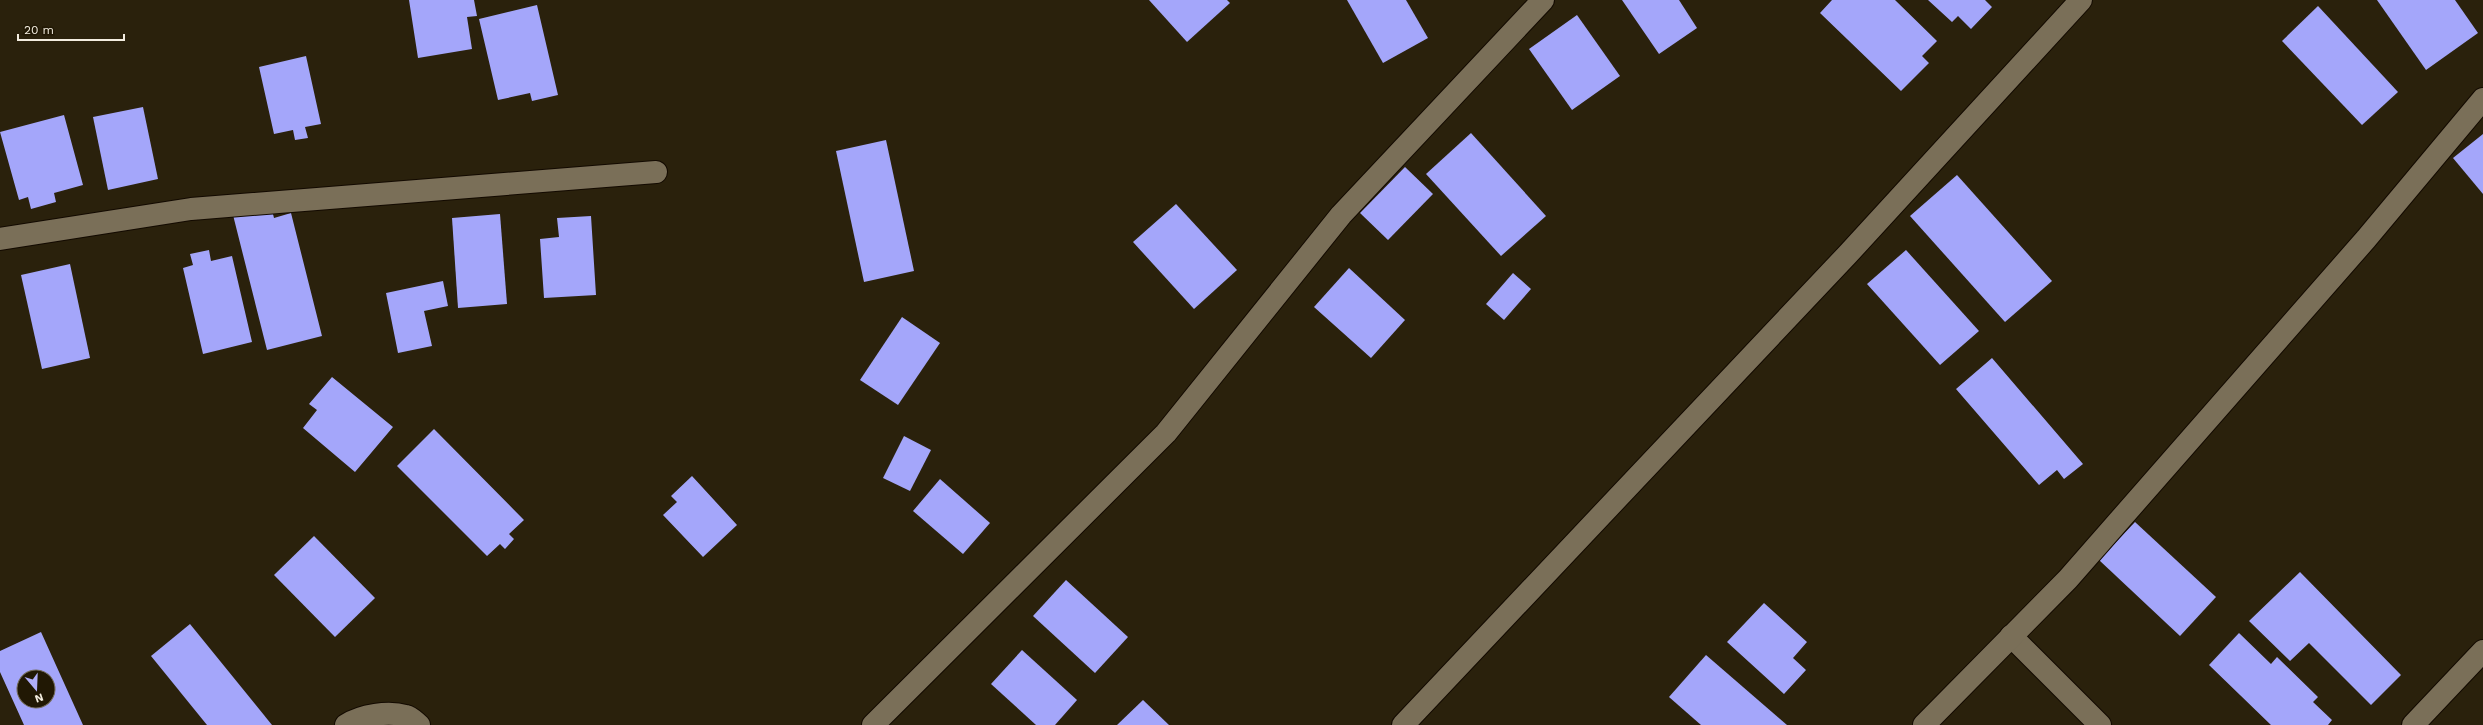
<svg xmlns="http://www.w3.org/2000/svg" width="2483" height="725" viewBox="0 0 2483 725" font-family="'Work Sans',sans-serif">
  <style>
    .building { fill: #a4a6fa; fill-rule: evenodd }
    .lines { fill: none; stroke-linecap: round; stroke-linejoin: round }
    .minor-casing { stroke: #130a00; stroke-width: 24 }
    .minor { stroke: #7a6f58; stroke-width: 22 }
  </style>
  <rect width="100%" height="100%" fill="#2a210c"/>
  <g class="building">
    <polygon points="409,0 474,0 477,16 467,17 472,49 418,58"/>
    <polygon points="1149,0 1227,0 1230,3 1187,42"/>
    <polygon points="1347,0 1406,0 1428,38 1383,63"/>
    <polygon points="1622,0 1679,0 1697,28 1659,54"/>
    <polygon points="1832,0 1895,0 1937,41 1922,56 1929,63 1901,91 1820,13"/>
    <polygon points="1928,0 1985,0 1992,7 1971,29 1958,16 1952,22"/>
    <polygon points="2377,0 2455,0 2478,33 2426,70"/>
    <polygon points="537,5 558,95 532,101 530,93 498,100 479,19"/>
    <polygon points="2318,6 2398,92 2362,125 2282,41"/>
    <polygon points="1577,15 1620,76 1572,110 1529,49"/>
    <polygon points="306,56 321,124 305,127 308,138 295,140 293,130 274,134 259,67"/>
    <polygon points="143,107 158,179 108,190 93,117"/>
    <polygon points="64,115 83,185 54,193 56,202 31,209 28,197 19,200 0,132"/>
    <polygon points="1471,133 1546,216 1501,256 1426,174"/>
    <polygon points="2483,134 2483,194 2453,158"/>
    <polygon points="886,140 914,271 864,282 836,151"/>
    <polygon points="1405,167 1433,194 1388,240 1360,213"/>
    <polygon points="1957,175 2052,281 2005,322 1910,216"/>
    <polygon points="1176,204 1237,270 1194,309 1133,242"/>
    <polygon points="271,206 274,218 291,213 322,336 267,350 233,215"/>
    <polygon points="500,214 507,304 458,308 452,218"/>
    <polygon points="591,216 596,295 544,298 540,239 559,237 557,218"/>
    <polygon points="209,250 211,261 232,256 252,342 203,354 183,268 193,265 190,254"/>
    <polygon points="1906,250 1979,331 1940,365 1867,284"/>
    <polygon points="70,264 90,358 42,369 21,275"/>
    <polygon points="1349,268 1405,320 1371,358 1314,307"/>
    <polygon points="1513,273 1531,289 1504,320 1486,304"/>
    <polygon points="443,281 448,306 424,311 432,346 398,353 386,293"/>
    <polygon points="902,317 940,343 898,405 860,380"/>
    <polygon points="1992,358 2083,464 2064,479 2057,470 2039,485 1956,389"/>
    <polygon points="332,377 393,427 355,472 303,428 317,410 309,404"/>
    <polygon points="434,429 524,520 509,534 514,539 505,549 500,544 487,556 397,466"/>
    <polygon points="904,436 931,450 910,491 883,478"/>
    <polygon points="692,476 737,525 703,557 663,515 677,502 671,496"/>
    <polygon points="940,479 990,523 963,554 913,511"/>
    <polygon points="2135,522 2216,597 2180,636 2099,560"/>
    <polygon points="314,536 375,598 335,637 274,575"/>
    <polygon points="2300,572 2401,675 2371,705 2309,643 2290,661 2249,621"/>
    <polygon points="1066,580 1128,637 1095,673 1033,616"/>
    <polygon points="1764,603 1807,642 1793,658 1806,670 1784,694 1727,642"/>
    <polygon points="190,624 272,725 207,725 151,656"/>
    <path d="M 41,632 L 83,725 L 24,725 L 0,672 L 0,651 ZM 24,677 L 48,677 L 48,701 L 24,701 Z"/>
    <polygon points="2239,633 2271,664 2277,657 2318,697 2313,702 2332,720 2328,725 2271,725 2209,665"/>
    <polygon points="1022,650 1077,700 1055,725 1036,725 991,684"/>
    <polygon points="1706,655 1787,725 1701,725 1669,697"/>
    <polygon points="1143,700 1169,725 1117,725"/>
  </g>
  <g class="lines">
    <g class="minor-casing">
      <g id="minor">
        <polyline points="0,239 191,209 656,172"/>
        <polyline points="2011,636 2100,725"/>
        <path d="M 346,725 C 362,715 388,711 406,716 C 411,717 415,722 419,725"/>
        <polyline points="873,725 1166,433 1341,215 1543,0"/>
        <polyline points="1403,725 1848,254 2081,0"/>
        <polyline points="1924,725 2068,579 2366,239 2483,99"/>
        <polyline points="2413,725 2483,651"/>
      </g>
    </g>
    <use href="#minor" class="minor"/>
  </g>
  <g transform="translate(36 689) rotate(161)"><circle r="19" fill="#211804" stroke="#756d5c"/>
  <path d="M0-3L7 15L0 10L-7 15Z" fill="#b0aefa"/>
  <text y="-6" font-size="11" font-weight="bold" text-anchor="middle" fill="#f3ede0">N</text>
  </g>
  <path d="M18 34v6h106v-6" fill="none" stroke="#f3ede0" stroke-width="2"/>
  <text x="24" y="34" font-size="12" fill="#f3ede0" stroke="#211804" stroke-width="3" paint-order="stroke">20 m</text>
</svg>
